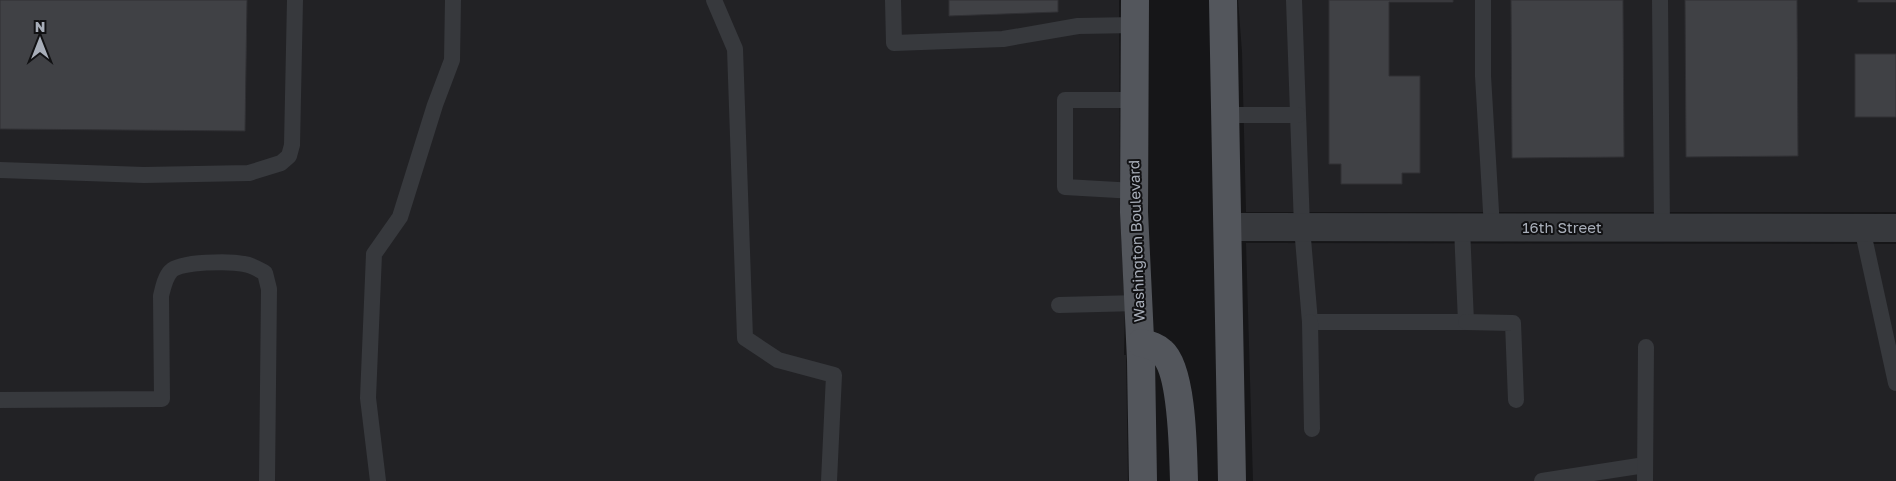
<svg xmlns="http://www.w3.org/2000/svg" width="1896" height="481" viewBox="0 0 1896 481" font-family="'Golos Text',sans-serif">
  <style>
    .built { fill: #222225 }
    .building { fill: #404145; stroke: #303034 }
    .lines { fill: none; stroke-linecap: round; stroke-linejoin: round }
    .service { stroke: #37393d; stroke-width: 16 }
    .minor { stroke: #37393d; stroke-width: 28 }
    .primary { stroke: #53565c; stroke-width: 28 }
    .labels { text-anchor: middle; stroke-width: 4; stroke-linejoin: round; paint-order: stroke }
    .street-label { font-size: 15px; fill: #a8aeb9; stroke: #111113 }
  </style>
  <rect width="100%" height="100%" fill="#161618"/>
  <g class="built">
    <polygon points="0,0 1119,0 1120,212 1125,307 1124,355 1126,355 1128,481 0,481"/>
    <polygon points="1238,0 1896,0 1896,212 1246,212 1242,52"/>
    <polygon points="1246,243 1896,244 1896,481 1253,481"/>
  </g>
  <g class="building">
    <polygon points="0,0 247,0 245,131 0,129"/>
    <polygon points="949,0 1058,0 1058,12 949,16"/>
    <polygon points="1329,0 1453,0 1453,2 1389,2 1389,76 1420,76 1420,173 1402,173 1402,184 1341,184 1341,164 1329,164"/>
    <polygon points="1511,0 1623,0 1624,157 1512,158"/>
    <polygon points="1685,0 1797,0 1798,156 1686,157"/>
    <rect x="1858" y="0" width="38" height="2"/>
    <rect x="1855" y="54" width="41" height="63"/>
  </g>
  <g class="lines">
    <g class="service">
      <polyline points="714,0 735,49 745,338 778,360 834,375 829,481"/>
      <polyline points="893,0 894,43 1003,39 1078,26 1135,25"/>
      <polyline points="1294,0 1302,227 1310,322 1466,322 1462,228"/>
      <polyline points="1483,0 1483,76 1492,228"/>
      <polyline points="1660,0 1662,228"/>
      <polyline points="1226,115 1298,115"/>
      <polyline points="0,170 144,175 249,173 281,163 289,156 292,145 295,0"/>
      <polyline points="1135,191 1065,187 1065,100 1135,100"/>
      <polyline points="1862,228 1896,383"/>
      <polyline points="1059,305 1139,303"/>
      <polyline points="1310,322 1312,429"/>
      <polyline points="1466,322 1513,323 1516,400"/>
      <path d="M 0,400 L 162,399 L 161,296 C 163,288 165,277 171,271 C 180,261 231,261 244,264 C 252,265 258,269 265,273 L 269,289 L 267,481"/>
      <polyline points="378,481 368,398 374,254 400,217 435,105 452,60 453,0"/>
      <polyline points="1542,481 1645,465"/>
      <polyline points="1645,481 1646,347"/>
    </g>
    <polyline class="minor" points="1228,227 1896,228"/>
    <g class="primary">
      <polyline points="1135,0 1134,212 1141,360 1143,481"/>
      <polyline points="1223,0 1232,481"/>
      <path d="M 1141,343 C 1149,345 1156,346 1162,352 C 1183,370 1183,453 1184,481"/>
    </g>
  </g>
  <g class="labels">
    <g class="street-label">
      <text x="1562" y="233">16th Street</text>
      <text transform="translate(1137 241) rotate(-92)" y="5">Washington Boulevard</text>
    </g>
  </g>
  <g transform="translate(40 40)" stroke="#111113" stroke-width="4" paint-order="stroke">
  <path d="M0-4L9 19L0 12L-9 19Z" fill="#a8aeb9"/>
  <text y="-8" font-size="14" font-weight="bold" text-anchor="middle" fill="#a8aeb9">N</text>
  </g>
</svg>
